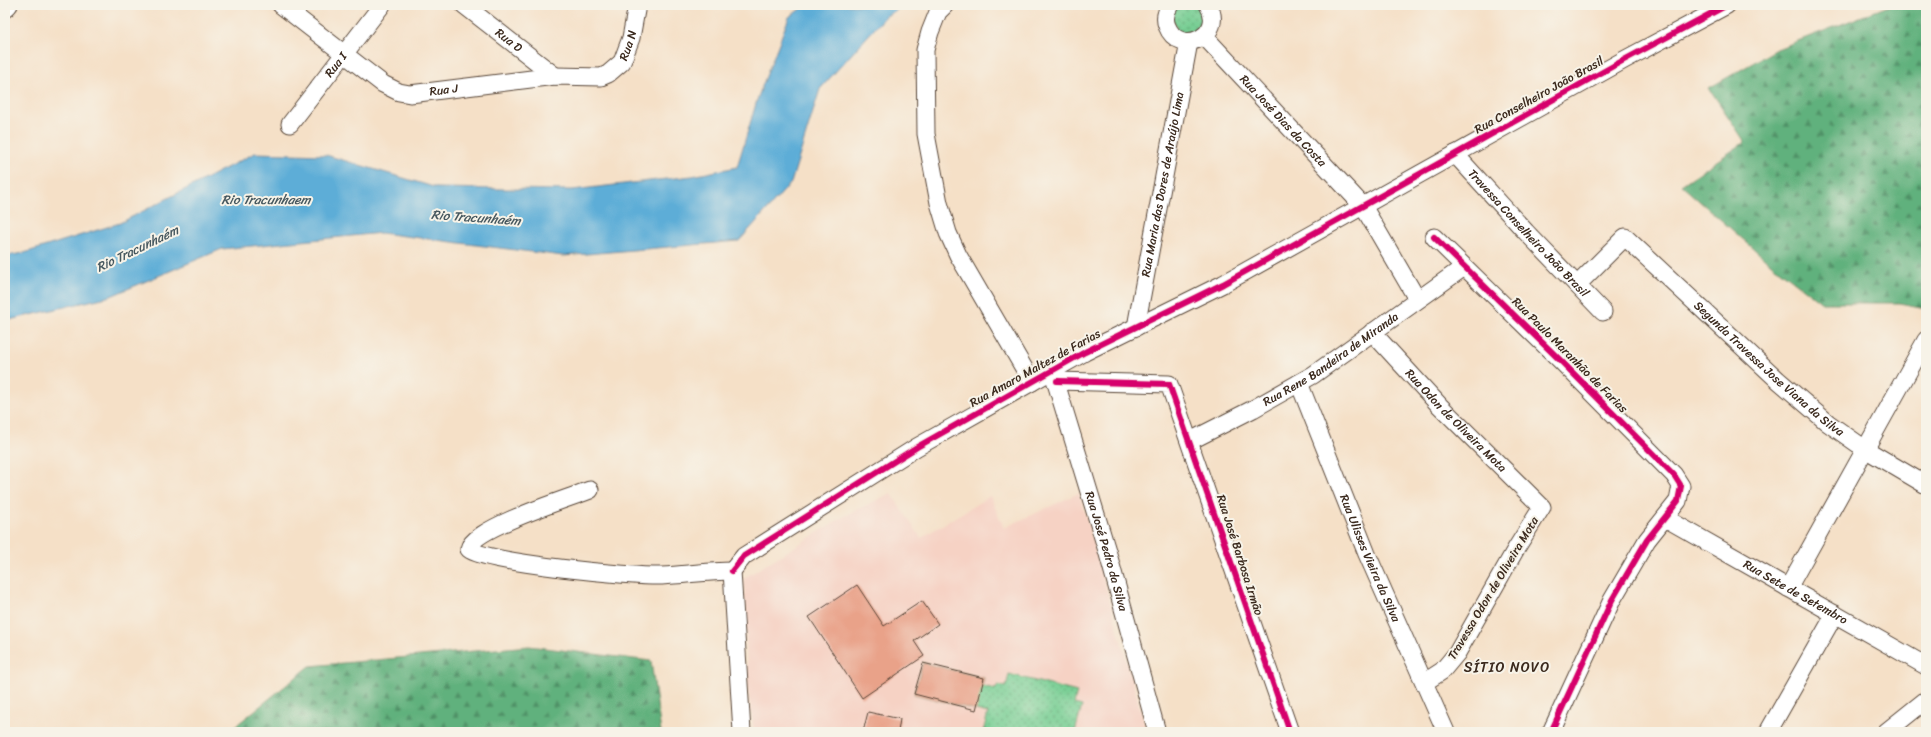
<svg xmlns="http://www.w3.org/2000/svg" width="1931" height="737" viewBox="0 0 1931 737" font-family="Sriracha,sans-serif">
  <style>
    .built { fill: #f6d2c4 }
    .green { fill: url(#green-dots); stroke: #587c58 }
    .forest { fill: url(#forest-firs); stroke: #4e6e4e }
    .water { fill: #5dadd7; stroke: #4c6c7a }
    .building { fill: #e9a289 }
    .lines { fill: none; stroke-linecap: round; stroke-linejoin: round }
    .minor-casing { stroke: #574537; stroke-width: 19 }
    .minor { stroke: #fff; stroke-width: 17 }
    .cycleway-casing { stroke: #f7f3e8; stroke-width: 8 }
    .cycleway { stroke: #d6006c; stroke-width: 6 }
    .labels { text-anchor: middle; stroke-width: 4; stroke-linejoin: round; paint-order: stroke }
    .street-label { font-size: 12px; fill: #3b2a1e; stroke: #f7f3e8 }
    .water-label { font-size: 13px; font-style: italic; fill: #47585f; stroke: #f7f3e8 }
    .quarter-label { font-size: 14px; letter-spacing: 1px; fill: #3b2a1e; stroke: #f7f3e8 }
  </style>
  <defs>
    <pattern id="green-dots" width="8" height="8" patternUnits="userSpaceOnUse"><rect width="8" height="8" fill="#76ce93"/><path d="M2 2h.1M6 6h.1" fill="none" stroke="#62a777" stroke-width="1.8" stroke-linecap="round"/></pattern>
    <pattern id="forest-firs" width="22" height="20" patternUnits="userSpaceOnUse"><rect width="22" height="20" fill="#60b17d"/><path d="M5 1l3.5 6h-7zM16 11l3.5 6h-7z" fill="#509066"/></pattern>
  </defs>
  <rect width="100%" height="100%" fill="#f7f3e8"/>
  <filter id="ink" filterUnits="userSpaceOnUse"><feTurbulence type="fractalNoise" baseFrequency=".025" numOctaves="2"/><feDisplacementMap in="SourceGraphic" scale="8" xChannelSelector="R" yChannelSelector="G"/><feConvolveMatrix kernelMatrix="1 2 1 2 8 2 1 2 1" color-interpolation-filters="sRGB"/></filter>
  <filter id="wash" filterUnits="userSpaceOnUse"><feTurbulence type="fractalNoise" baseFrequency=".012" numOctaves="4" result="noise"/><feDisplacementMap in="SourceGraphic" scale="16" xChannelSelector="R" yChannelSelector="G"/><feGaussianBlur stdDeviation="0.9" result="paint"/><feColorMatrix in="noise" values="0 0 0 0 0 0 0 0 0 0 0 0 0 0 0 0 0 1.4 0 .05"/><feComposite in="paint" operator="in"/></filter>
  <g filter="url(#wash)">
    <rect width="100%" height="100%" fill="#f5e0c7"/>
    <polygon class="built" points="891,493 921,538 990,496 1004,528 1079,493 1147,732 754,732 748,690 744,578 843,517"/>
    <g class="green">
      <polygon points="1170,5 1208,5 1212,24 1181,41 1168,7"/>
      <polygon points="923,663 984,678 982,686 996,689 998,685 1006,687 1009,674 1077,692 1074,704 1082,706 1075,732 983,732 988,713 914,694"/>
    </g>
    <g class="forest">
      <polygon points="1891,5 1926,5 1926,308 1899,303 1822,303 1770,263 1681,185 1745,142 1709,88 1777,49"/>
      <polygon points="529,646 651,661 661,732 228,732 310,666"/>
    </g>
    <polygon class="water" points="806,5 905,5 886,16 820,89 791,183 739,241 563,256 381,233 222,249 111,296 5,321 5,256 24,253 120,223 255,153 326,155 437,188 572,190 692,176 737,167 758,97 789,17"/>
    <g id="blocks">
      <g class="building">
        <polygon points="857,585 884,626 922,601 938,624 914,641 924,656 862,698 809,617"/>
        <polygon points="923,663 984,678 976,710 914,694"/>
        <polygon points="868,712 900,719 898,732 863,732"/>
      </g>
    </g>
  </g>
  <g filter="url(#ink)">
    <use href="#blocks" fill-opacity="0" stroke="#574537" stroke-width="1"/>
    <g class="lines">
      <g class="minor-casing">
        <g id="minor">
          <path id="s1" d="M 281,5 L 383,84 L 399,92 L 410,94 L 555,76 L 601,77 L 608,74 L 622,62 L 631,38 L 637,5"/>
          <path id="s2" d="M 464,5 L 555,76"/>
          <polyline points="945,5 938,12 930,32 925,50 926,134 939,203 948,233 958,255 1032,382"/>
          <path d="M 1170,5 C 1166,11 1164,19 1167,26 C 1179,58 1227,35 1208,5"/>
          <polyline points="5,9 9,5"/>
          <path id="s3" d="M 1204,36 L 1363,206 L 1417,299"/>
          <path id="s4" d="M 290,124 L 382,5"/>
          <path id="s5" d="M 1455,154 L 1526,232 L 1603,312"/>
          <polyline points="1434,237 1561,361 1674,475 1681,486 1678,501 1647,540 1612,600 1551,732"/>
          <path id="s6" d="M 1577,285 L 1625,237 L 1778,380 L 1828,423 L 1865,449 L 1926,485"/>
          <path id="s7" d="M 1136,327 L 1189,42"/>
          <path id="s8" d="M 1372,332 L 1440,406 L 1542,507 L 1517,547 L 1457,653 L 1442,671 L 1425,682"/>
          <path id="s9" d="M 1053,373 L 1108,554 L 1157,732"/>
          <polyline points="1057,381 1169,384 1290,732"/>
          <path id="s10" d="M 1299,383 L 1367,554 L 1446,732"/>
          <path id="s11" d="M 1190,441 L 1253,409 L 1313,375 L 1464,267"/>
          <path d="M 590,490 C 569,498 473,528 469,549 C 485,563 635,577 662,576 C 685,575 708,571 732,571"/>
          <path id="s12" d="M 1665,518 L 1926,666"/>
          <polyline points="732,571 744,556 917,447 1085,352 1223,284 1624,60 1727,5"/>
          <polyline points="732,571 742,732"/>
          <polyline points="1788,588 1926,340"/>
          <polyline points="1768,732 1835,614"/>
          <polyline points="1886,732 1926,700"/>
        </g>
      </g>
      <use href="#minor" class="minor"/>
      <g class="cycleway-casing">
        <g id="cycleway">
          <polyline points="1434,237 1561,361 1674,475 1681,486 1678,501 1647,540 1612,600 1551,732"/>
          <polyline points="1057,381 1169,384 1290,732"/>
          <polyline points="732,571 744,556 917,447 1085,352 1223,284 1624,60 1727,5"/>
        </g>
      </g>
      <use href="#cycleway" class="cycleway"/>
    </g>
  </g>
  <g class="labels">
    <g class="street-label">
      <text dy="4" stroke="none"><textPath href="#s2" startOffset="57">Rua D</textPath></text>
      <text dy="4" stroke="none"><textPath href="#s1" startOffset="394">Rua N</textPath></text>
      <text dy="4" stroke="none"><textPath href="#s4" startOffset="75">Rua I</textPath></text>
      <text dy="4" stroke="none"><textPath href="#s1" startOffset="192">Rua J</textPath></text>
      <text transform="translate(1539 95) rotate(-29)" y="4">Rua Conselheiro João Brasil</text>
      <text dy="4" stroke="none"><textPath href="#s3" startOffset="116">Rua José Dias da Costa</textPath></text>
      <text dy="4" stroke="none"><textPath href="#s7" startOffset="145">Rua Maria das Dores de Araújo Lima</textPath></text>
      <text dy="4" stroke="none"><textPath href="#s5" startOffset="108">Travessa Conselheiro João Brasil</textPath></text>
      <text transform="translate(1570 355) rotate(45)" y="4">Rua Paulo Maranhão de Farias</text>
      <text dy="4" stroke="none"><textPath href="#s11" startOffset="163">Rua Rene Bandeira de Miranda</textPath></text>
      <text transform="translate(1035 368) rotate(-29)" y="4">Rua Amaro Maltez de Farias</text>
      <text dy="4" stroke="none"><textPath href="#s6" startOffset="263">Segunda Travessa Jose Viana da Silva</textPath></text>
      <text dy="4" stroke="none"><textPath href="#s8" startOffset="122">Rua Odon de Oliveira Mota</textPath></text>
      <text dy="4" stroke="none"><textPath href="#s9" startOffset="186">Rua José Pedro da Silva</textPath></text>
      <text transform="translate(1240 555) rotate(72)" y="4">Rua José Barbosa Irmão</text>
      <text dy="4" stroke="none"><textPath href="#s10" startOffset="189">Rua Ulisses Vieira da Silva</textPath></text>
      <text transform="translate(1493 588) rotate(-59)" y="4">Travessa Odon de Oliveira Mota</text>
      <text dy="4" stroke="none"><textPath href="#s12" startOffset="150">Rua Sete de Setembro</textPath></text>
    </g>
    <g class="water-label">
      <text x="266" y="204">Rio Tracunhaem</text>
      <text transform="translate(476 217) rotate(4)" y="5">Rio Tracunhaém</text>
      <text transform="translate(137 248) rotate(-26)" y="5">Rio Tracunhaém</text>
    </g>
    <g class="quarter-label">
      <text x="1507" y="672">SÍTIO NOVO</text>
    </g>
  </g>
  <rect width="1931" height="737" fill="none" stroke="#f7f3e8" stroke-width="20"/>
</svg>
